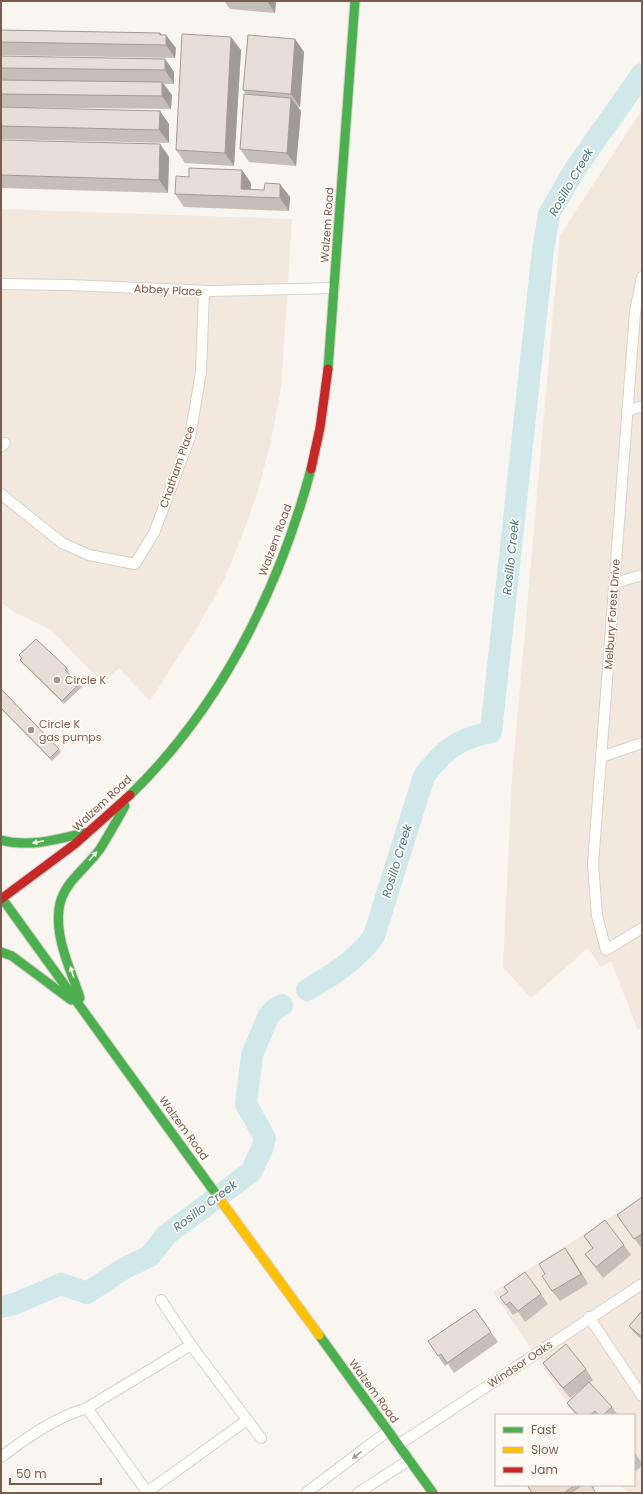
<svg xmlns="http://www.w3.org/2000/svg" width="643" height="1494" viewBox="0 0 643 1494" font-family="Poppins,sans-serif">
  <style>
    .residential { fill: #f2e8de }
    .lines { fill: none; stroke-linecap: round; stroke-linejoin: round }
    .river { stroke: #d0e8ea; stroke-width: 22 }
    .street-casing { stroke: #d7d1cb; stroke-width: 12 }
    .fast-casing { stroke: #d9d2cb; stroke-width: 11 }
    .slow-casing { stroke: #d9d2cb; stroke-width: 11 }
    .jam-casing { stroke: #d9d2cb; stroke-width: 11 }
    .street { stroke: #fefefd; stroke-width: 10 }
    .fast { stroke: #4caf50; stroke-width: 9 }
    .slow { stroke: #ffc107; stroke-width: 9 }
    .jam { stroke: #c62828; stroke-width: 9 }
    .wall { fill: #c6bfb9 }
    .shaded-wall { fill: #a19b96 }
    .building { fill: #e6ded7; stroke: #a19b96 }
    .oneway { fill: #fffaf3 }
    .oneway2 { fill: #a8958b }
    .poi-dot { fill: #a69286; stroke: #fffaf3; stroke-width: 1.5 }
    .labels { text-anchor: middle; stroke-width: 3.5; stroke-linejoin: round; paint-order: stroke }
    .street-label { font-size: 11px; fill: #7a5c4d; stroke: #fffaf3 }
    .poi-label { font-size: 11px; fill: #7a5c4d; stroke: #fffaf3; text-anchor: start }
    .water-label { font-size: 12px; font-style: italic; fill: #437c86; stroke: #fffaf3 }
  </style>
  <rect width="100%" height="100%" fill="#f9f5f0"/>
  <g class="residential">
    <polygon points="642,110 642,1028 638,1030 611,961 601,967 588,948 531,998 503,967 512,778 560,235"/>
    <polygon points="1,209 292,219 281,388 270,446 259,486 244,531 223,582 199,624 150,701 119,668 103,683 51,630 14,612 1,602"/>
    <polygon points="642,1197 642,1493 627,1493 621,1485 634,1485 634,1415 575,1415 493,1292"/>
  </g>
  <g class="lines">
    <g class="river">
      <path d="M 307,990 C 331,976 358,959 374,936 L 424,776 C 444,750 457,739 491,732 L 543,250 L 549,214 L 575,169 L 642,74"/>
      <polyline points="1,1307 14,1304 61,1284 87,1293 123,1269 150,1256 166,1235 251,1172 262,1149 265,1138 246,1104 252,1055 268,1017 274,1010 282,1005"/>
    </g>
    <g class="street-casing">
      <g id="street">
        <polyline points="642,277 635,312 593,864 597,916 606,950 642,928"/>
        <polyline points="1,284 69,285 210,291 334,288"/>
        <polyline points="627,411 642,406"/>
        <polyline points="1,447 5,443"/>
        <polyline points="1,494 62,543 89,555 135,564 154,533 190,437 201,372 204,291"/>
        <polyline points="615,583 642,575"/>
        <polyline points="601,757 642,743"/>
        <polyline points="589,1317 642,1396"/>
        <polyline points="191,1345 261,1438"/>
        <polyline points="87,1408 147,1492"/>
        <polyline points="398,1445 642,1284"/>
        <path d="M 1,1457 C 28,1437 54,1418 87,1408 L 191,1345 L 161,1300"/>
        <polyline points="148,1493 147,1492 247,1420"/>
        <polyline points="306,1493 388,1431"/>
        <polyline points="358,1493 409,1460"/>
      </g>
    </g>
    <g class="fast-casing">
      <g id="fast">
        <polyline points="328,369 355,1"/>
        <path d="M 130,795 C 220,708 279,590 311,469"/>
        <path d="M 1,840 C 31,848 59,839 88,832"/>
        <polyline points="1,897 221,1201"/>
        <polyline points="1,952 12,956 71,1000"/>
        <path d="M 80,998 C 71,970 55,939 59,909 C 62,883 86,869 100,849 C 109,835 117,820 125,806"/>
        <polyline points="319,1335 433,1493"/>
      </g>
    </g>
    <g class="slow-casing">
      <polyline id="slow" points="221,1201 319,1335"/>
    </g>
    <g class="jam-casing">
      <g id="jam">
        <polyline points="311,469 320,428 328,369"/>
        <polyline points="1,899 75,844 130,795"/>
      </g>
    </g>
    <use href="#street" class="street"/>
    <use href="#fast" class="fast"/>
    <use href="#slow" class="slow"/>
    <use href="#jam" class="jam"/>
  </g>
  <g class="wall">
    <polygon points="224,1 276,1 275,13 230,9"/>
    <polygon points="1,30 160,33 176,48 175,58 1,55"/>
    <polygon points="295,39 304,52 300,107 298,107 301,111 296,166 249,162 240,149 246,94 243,90"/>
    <polygon points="241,50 234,166 185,163 176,150"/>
    <polygon points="1,56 165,59 174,72 174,84 164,84 172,95 171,109 4,107 169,124 169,143 1,139"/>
    <polygon points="1,140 160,144 169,157 168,193 1,188"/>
    <polygon points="242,170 251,183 251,189 290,197 289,211 184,207 175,194 189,177"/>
    <polygon points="19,655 67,668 69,671 68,672 79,684 82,687 64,704 22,663 20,660 21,659"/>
    <polygon points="1,689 59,749 61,752 52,761 1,709"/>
    <polygon points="642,1197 642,1249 617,1215"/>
    <polygon points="584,1236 624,1245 631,1255 603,1278 585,1254 593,1249"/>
    <polygon points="572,1258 588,1284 560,1301 552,1291"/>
    <polygon points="541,1294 548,1304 525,1322 518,1312 513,1315 500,1297"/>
    <polygon points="475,1309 498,1342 454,1373 448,1364 445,1366 428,1341"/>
    <polygon points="642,1311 642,1340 634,1333 629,1326"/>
    <polygon points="543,1363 586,1369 593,1380 589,1383 612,1407 618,1415 576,1415 567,1403 584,1387 570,1398 550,1373"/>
    <polygon points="634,1452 642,1463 642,1466 634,1472"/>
    <polygon points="527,1485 595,1485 596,1486 593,1488 596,1493 532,1493"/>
  </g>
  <g class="shaded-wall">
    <polygon points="267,1 276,1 275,13"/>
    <polygon points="160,33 166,41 166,35 176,48 175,58 166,45 160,35"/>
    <polygon points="231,37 241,50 234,166 225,153"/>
    <polygon points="295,39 304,52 300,107 291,94"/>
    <polygon points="165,59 174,72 174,84 165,70"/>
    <polygon points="162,82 172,95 171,109 162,96"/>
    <polygon points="291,98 301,111 296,166 287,153"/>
    <polygon points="160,111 169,124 169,143 159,130"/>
    <polygon points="160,144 169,157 168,193 159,180"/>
    <polygon points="242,170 251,183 250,197 241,189"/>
    <polygon points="280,184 290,197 289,211 280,198"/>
    <polygon points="565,1248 572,1258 588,1284 581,1274"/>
  </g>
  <g class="building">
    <polygon points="1,30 160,33 160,35 166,35 166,45 1,42"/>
    <polygon points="182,34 231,37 225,153 176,150"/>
    <polygon points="248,35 295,39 291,94 243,90"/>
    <polygon points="1,56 165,59 165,70 1,68"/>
    <polygon points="1,80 162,82 162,96 1,94"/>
    <polygon points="244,94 291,98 287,153 240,149"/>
    <polygon points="1,107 160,111 159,130 1,126"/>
    <polygon points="1,140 160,144 159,180 1,175"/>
    <polygon points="189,168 242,170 241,189 264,190 265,183 280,184 280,198 175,194 176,176 189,177"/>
    <polygon points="36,639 67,668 65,670 79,684 62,701 20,660 22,658 19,655"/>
    <polygon points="1,689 59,749 50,758 1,708"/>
    <polygon points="642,1197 642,1234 634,1239 617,1215"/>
    <polygon points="605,1220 624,1245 596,1267 585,1254 593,1248 584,1236"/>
    <polygon points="565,1248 581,1274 552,1291 542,1276 545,1274 539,1264"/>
    <polygon points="525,1272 541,1294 518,1311 510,1302 506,1305 500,1297 508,1292 504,1287"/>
    <polygon points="475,1309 491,1332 447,1363 441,1354 438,1356 428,1341"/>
    <polygon points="642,1311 642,1337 629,1326"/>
    <polygon points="566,1344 586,1369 563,1388 543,1363"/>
    <polygon points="589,1382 612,1407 603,1415 599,1415 595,1411 590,1415 578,1415 567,1403"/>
    <polygon points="634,1452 636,1455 634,1457"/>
    <polygon points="527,1485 575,1485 564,1493 532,1493"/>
    <polygon points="582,1485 591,1485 596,1493 570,1493"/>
  </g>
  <defs><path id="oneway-solid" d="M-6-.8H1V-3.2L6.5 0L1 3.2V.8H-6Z"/></defs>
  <g class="oneway">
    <use href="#oneway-solid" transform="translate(38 842) rotate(168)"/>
    <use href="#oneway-solid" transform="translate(93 856) rotate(-49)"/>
    <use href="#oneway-solid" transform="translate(72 972) rotate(-108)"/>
  </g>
  <use class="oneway2" href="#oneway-solid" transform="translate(357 1455) rotate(142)"/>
  <g class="poi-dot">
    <circle cx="57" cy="680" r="4"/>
    <circle cx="31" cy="730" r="4"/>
  </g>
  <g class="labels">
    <g class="street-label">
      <text transform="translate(327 225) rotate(-86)" y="4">Walzem Road</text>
      <text transform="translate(168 290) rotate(3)" y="4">Abbey Place</text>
      <text transform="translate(177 467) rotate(-71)" y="4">Chatham Place</text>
      <text transform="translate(275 540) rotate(-70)" y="4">Walzem Road</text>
      <text transform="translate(612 614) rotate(-86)" y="4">Melbury Forest Drive</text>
      <text transform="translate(102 803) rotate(-43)" y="4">Walzem Road</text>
      <text transform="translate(184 1128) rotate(54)" y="4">Walzem Road</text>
      <text transform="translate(520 1364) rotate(-34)" y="4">Windsor Oaks</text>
      <text transform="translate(374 1391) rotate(54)" y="4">Walzem Road</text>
    </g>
    <g class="poi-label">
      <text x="65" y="684">Circle K</text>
      <text x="39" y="728">Circle K<tspan x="39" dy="13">gas pumps</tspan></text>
    </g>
    <g class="water-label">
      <text transform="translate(571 182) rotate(-60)" y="4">Rosillo Creek</text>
      <text transform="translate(511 557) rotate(-84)" y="4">Rosillo Creek</text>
      <text transform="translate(397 861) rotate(-73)" y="4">Rosillo Creek</text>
      <text transform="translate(205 1206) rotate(-37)" y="4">Rosillo Creek</text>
    </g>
  </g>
  <rect width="643" height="1494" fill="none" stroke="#7a5c4d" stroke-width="4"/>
  <rect x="495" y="1414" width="140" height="72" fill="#fffaf3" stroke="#cabbb1"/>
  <rect x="503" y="1427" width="20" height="6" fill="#4caf50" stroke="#cabbb1"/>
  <text x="531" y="1434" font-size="12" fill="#7a5c4d">Fast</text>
  <rect x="503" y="1447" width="20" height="6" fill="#ffc107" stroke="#cabbb1"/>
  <text x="531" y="1454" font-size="12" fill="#7a5c4d">Slow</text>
  <rect x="503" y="1467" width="20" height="6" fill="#c62828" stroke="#cabbb1"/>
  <text x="531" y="1474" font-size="12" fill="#7a5c4d">Jam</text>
  <path d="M10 1478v6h91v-6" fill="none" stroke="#7a5c4d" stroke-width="2"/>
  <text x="16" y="1478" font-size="12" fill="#7a5c4d" stroke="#fffaf3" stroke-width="3" paint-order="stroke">50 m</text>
</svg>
